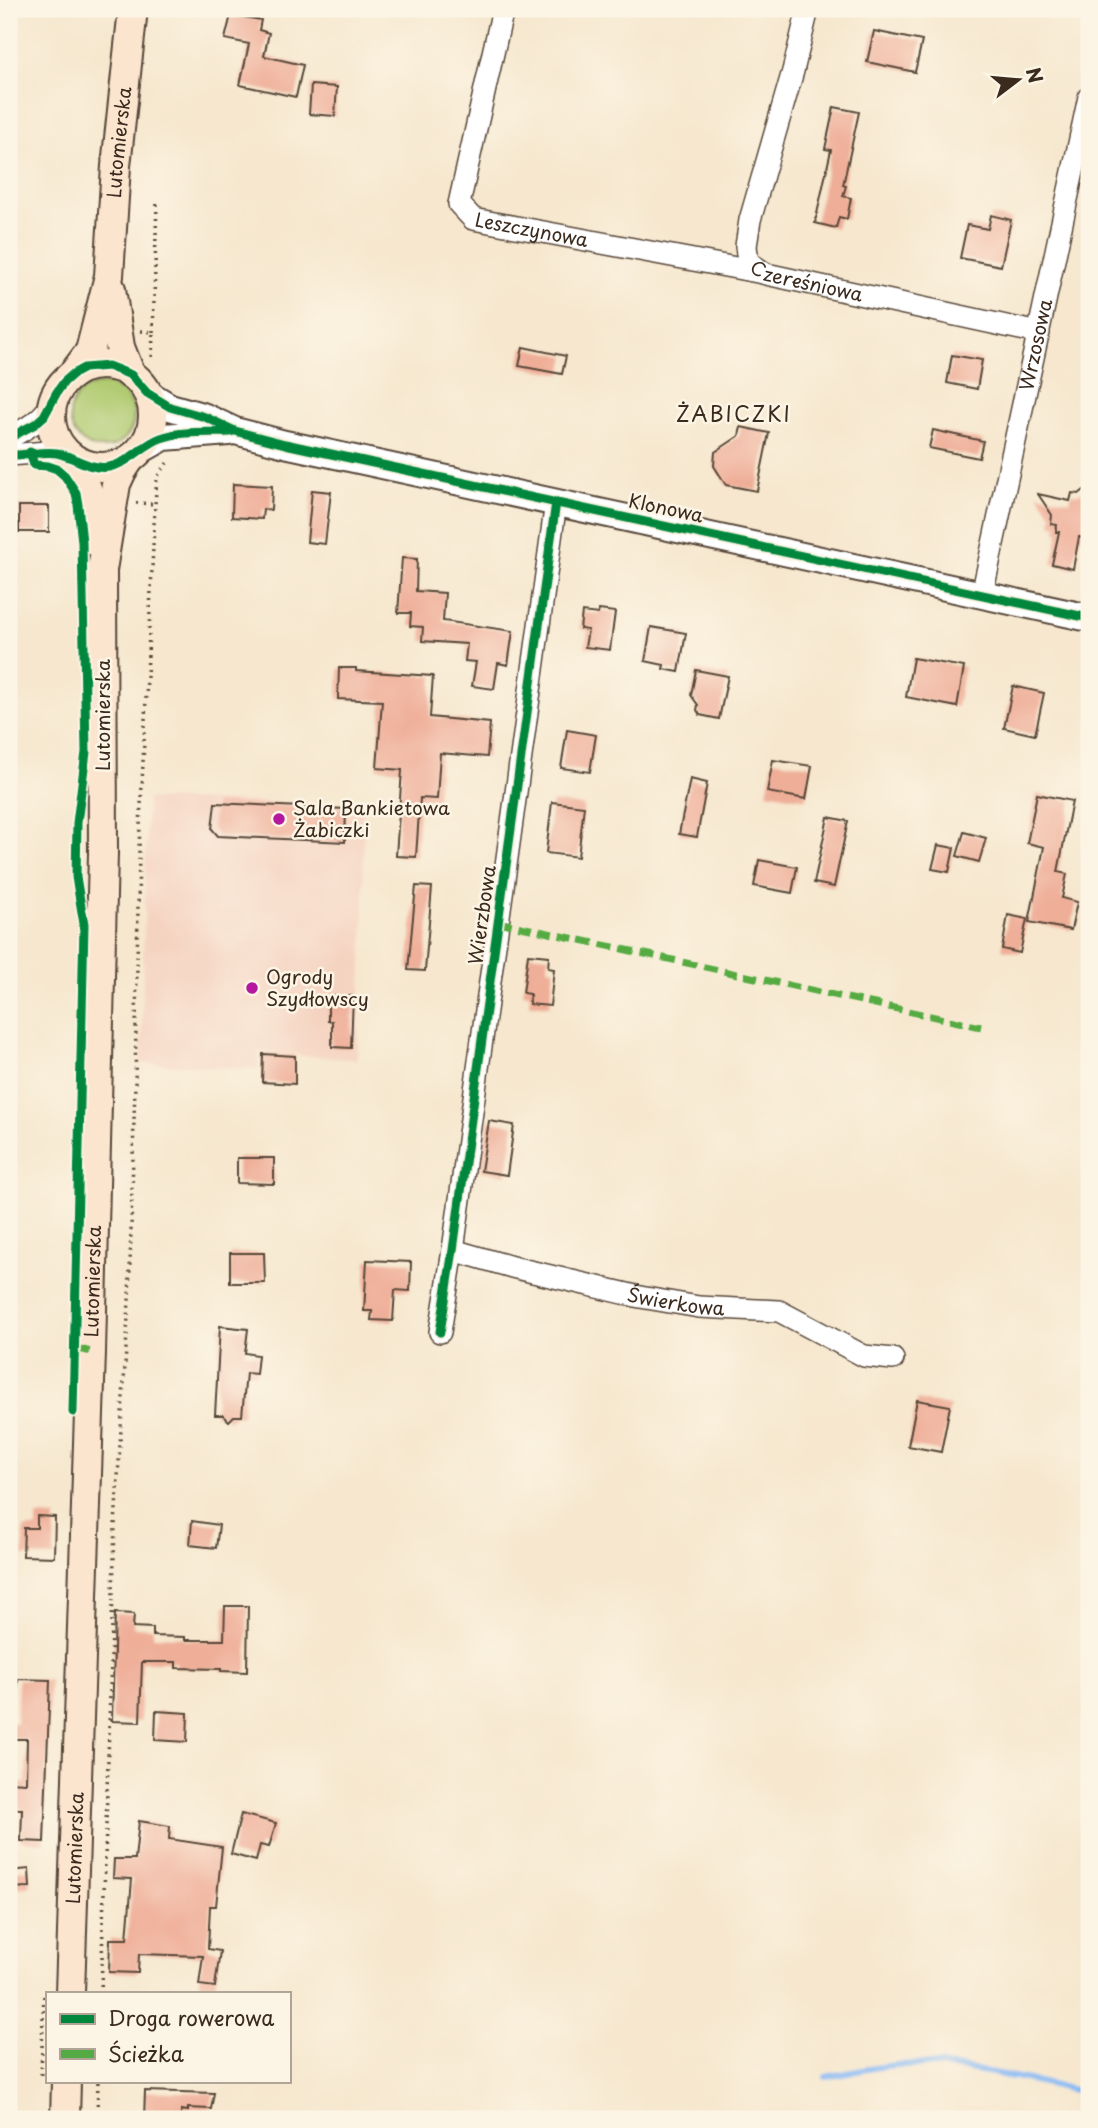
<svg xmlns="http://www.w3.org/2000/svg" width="1098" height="2128" viewBox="0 0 1098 2128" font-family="'Playpen Sans',sans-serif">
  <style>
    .built { fill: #f5d3c1 }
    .green { fill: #b0cb71; stroke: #767a48; stroke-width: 2 }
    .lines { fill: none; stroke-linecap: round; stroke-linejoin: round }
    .stream { stroke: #87b9f4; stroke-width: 6 }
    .building { fill: #efae98 }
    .minor-casing { stroke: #574638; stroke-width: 24 }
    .tertiary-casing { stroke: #574638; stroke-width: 30 }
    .secondary-casing { stroke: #574638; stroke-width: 32 }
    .path { stroke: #574638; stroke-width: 3.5; stroke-dasharray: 2 5; stroke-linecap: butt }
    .minor { stroke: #fff; stroke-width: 21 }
    .tertiary { stroke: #fff; stroke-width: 26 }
    .secondary { stroke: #fbe5cf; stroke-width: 28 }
    .quiet { stroke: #55ab43; stroke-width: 7; stroke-dasharray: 14 7; stroke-linecap: butt }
    .cycleway-casing { stroke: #fcf5e5; stroke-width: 13 }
    .cycleway { stroke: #00873e; stroke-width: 9 }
    .poi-dot { fill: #b5179e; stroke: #fcf5e5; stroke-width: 2.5 }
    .labels { text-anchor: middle; stroke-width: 5; stroke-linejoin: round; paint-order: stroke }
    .street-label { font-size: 19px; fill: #3b2a1e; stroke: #fcf5e5 }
    .poi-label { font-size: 19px; fill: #3b2a1e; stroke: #fcf5e5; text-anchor: start }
    .neighbourhood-label { font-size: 21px; letter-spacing: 2px; fill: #3b2a1e; stroke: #fcf5e5 }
  </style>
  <rect width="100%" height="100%" fill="#fcf5e5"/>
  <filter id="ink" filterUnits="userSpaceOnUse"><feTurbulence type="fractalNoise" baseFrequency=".0143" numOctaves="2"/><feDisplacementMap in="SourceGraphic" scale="14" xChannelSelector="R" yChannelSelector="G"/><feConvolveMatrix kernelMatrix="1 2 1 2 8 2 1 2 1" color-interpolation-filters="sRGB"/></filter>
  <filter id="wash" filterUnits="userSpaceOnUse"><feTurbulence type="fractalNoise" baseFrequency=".00686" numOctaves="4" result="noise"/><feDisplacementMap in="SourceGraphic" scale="28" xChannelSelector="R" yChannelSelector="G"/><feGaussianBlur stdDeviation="1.57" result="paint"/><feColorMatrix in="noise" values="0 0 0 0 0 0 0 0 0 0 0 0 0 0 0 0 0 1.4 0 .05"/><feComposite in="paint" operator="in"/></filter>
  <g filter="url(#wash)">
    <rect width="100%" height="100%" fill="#f6e7ce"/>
    <polygon class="built" points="147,799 363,804 364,923 357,1060 259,1052 258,1069 141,1063"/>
    <circle class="green" cx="102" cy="416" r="32"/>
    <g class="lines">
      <path class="stream" d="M 826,2077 C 849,2073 873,2067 896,2065 C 955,2061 1031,2081 1089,2093"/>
    </g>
    <g id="blocks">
      <g class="building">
        <polygon points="231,15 261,20 259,30 269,33 264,56 303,65 296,97 240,85 249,44 225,39"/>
        <polygon points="874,31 922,41 915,72 867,62"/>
        <polygon points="311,85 337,87 335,116 309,114"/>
        <polygon points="834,107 859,112 843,185 846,186 843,196 851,198 847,219 839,217 836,228 815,223 831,150 825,149"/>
        <polygon points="991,215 1011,220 1001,266 960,258 967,225 988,229"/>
        <polygon points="523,347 566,356 562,374 519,366"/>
        <polygon points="952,355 982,360 977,389 947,383"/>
        <polygon points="741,427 769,433 757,491 726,485 714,466 715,452 739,436"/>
        <polygon points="933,430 983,441 979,458 929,448"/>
        <polygon points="233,484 272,486 271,510 263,509 262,519 232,517"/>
        <polygon points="1089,486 1089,539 1079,537 1073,569 1052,564 1059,532 1056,532 1057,525 1051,524 1052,515 1038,494 1070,501 1072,493 1079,494"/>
        <polygon points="312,490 331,492 325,544 307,542"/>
        <rect x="19" y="506" width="30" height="26"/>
        <polygon points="402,558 417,559 416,591 445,593 443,621 513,631 508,665 498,663 494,689 472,686 476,662 465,661 467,644 422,641 423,627 410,626 411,613 398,613"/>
        <polygon points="599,610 615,612 610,650 585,647 588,630 580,629 582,612 598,614"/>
        <polygon points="651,627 686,633 679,672 663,669 664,665 645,661"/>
        <polygon points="913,658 964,667 957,707 906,697"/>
        <polygon points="339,668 356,668 356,671 433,676 430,717 490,723 487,757 440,753 437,799 420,798 416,857 396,856 402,770 377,768 382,701 338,699"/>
        <polygon points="696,670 728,676 719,719 700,715 697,710 698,705 691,695"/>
        <polygon points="1013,686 1044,693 1035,735 1004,728"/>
        <polygon points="567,730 596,735 590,772 561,768"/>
        <polygon points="773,760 812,766 806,799 767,792"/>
        <polygon points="690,779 707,783 697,837 679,834"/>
        <polygon points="1037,794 1072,801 1058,872 1067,874 1062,898 1077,902 1071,930 1029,922 1044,847 1027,843"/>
        <polygon points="552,802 584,806 578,857 546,853"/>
        <polygon points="215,803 346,809 345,842 218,836 212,829"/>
        <polygon points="828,817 848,821 834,887 814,883"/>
        <polygon points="964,832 986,838 979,862 957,856"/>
        <polygon points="938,845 954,848 949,872 932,869"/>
        <polygon points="759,860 797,867 792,893 754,886"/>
        <polygon points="416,886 432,887 425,971 408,970"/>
        <polygon points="1008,915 1027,919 1020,953 1002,949"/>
        <polygon points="528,954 549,956 548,968 554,969 550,1006 529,1004 530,994 523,993"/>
        <polygon points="328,996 353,996 351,1048 332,1047 332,1021 328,1021"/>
        <polygon points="263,1054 295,1056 295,1084 262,1082"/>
        <polygon points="489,1121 514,1125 507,1175 481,1171"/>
        <polygon points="237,1158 274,1158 274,1184 237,1183"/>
        <polygon points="230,1253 264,1253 265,1283 230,1283"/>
        <polygon points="367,1260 411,1262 410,1291 395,1290 393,1321 371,1320 372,1311 364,1311"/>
        <polygon points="220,1326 248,1329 245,1353 258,1355 256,1374 246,1373 242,1416 234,1416 229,1421 223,1415 215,1415"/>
        <polygon points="917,1400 950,1406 941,1452 908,1446"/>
        <polygon points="37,1516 55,1517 54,1557 23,1556 24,1528 37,1528"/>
        <polygon points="192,1521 219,1525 216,1548 190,1545"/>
        <polygon points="225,1606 248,1606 247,1672 221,1671 221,1669 176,1668 176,1662 142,1662 140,1722 112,1721 115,1613 134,1614 133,1627 153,1628 153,1636 185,1637 185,1640 224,1640"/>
        <polygon points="18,1679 50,1680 44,1842 21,1841 22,1809 9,1809 9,1782 26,1783 27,1739 9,1739 9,1723 16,1723"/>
        <polygon points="156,1711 188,1713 187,1742 155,1740"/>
        <polygon points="241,1814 276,1823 269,1847 260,1845 256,1861 231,1854"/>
        <polygon points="139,1821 170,1826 169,1839 222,1847 216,1906 210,1906 208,1949 220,1951 215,1987 199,1985 203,1956 139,1954 138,1973 109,1972 110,1939 127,1939 132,1879 113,1878 114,1859 135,1859"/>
        <polygon points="29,1869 30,1887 9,1888 9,1871"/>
        <polygon points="145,2091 214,2093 211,2109 188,2108 188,2111 181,2110 181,2119 144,2119"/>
      </g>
    </g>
  </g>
  <g filter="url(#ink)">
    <use href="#blocks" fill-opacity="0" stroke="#574638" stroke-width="2"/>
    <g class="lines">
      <g class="minor-casing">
        <g id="minor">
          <path id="s1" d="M 503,9 L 459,204 L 473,219 L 763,273"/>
          <path id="s2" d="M 808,9 L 793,71 L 750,220 L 746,246 L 748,262 L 766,274 L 1039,333"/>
          <path d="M 9,438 C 27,428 41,421 52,403"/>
          <polyline points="9,455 47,452 72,458"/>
          <path id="s3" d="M 982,595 L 1089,97"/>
          <path id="s4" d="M 453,1250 L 512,1267 L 640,1297 L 699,1307 L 779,1311 L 864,1356 L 893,1359"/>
          <polyline points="440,1332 453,1250 556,502"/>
        </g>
      </g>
      <g class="tertiary-casing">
        <g id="tertiary">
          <polyline points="147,393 170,407 205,417 235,431 285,444 1089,618"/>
          <polyline points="139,451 164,437 229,432"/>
        </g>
      </g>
      <g class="secondary-casing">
        <g id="secondary">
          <polyline points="111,289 120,347 131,375"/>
          <circle cx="102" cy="416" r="51"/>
          <path id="s5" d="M 73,374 L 90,351 L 109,276 L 116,166 L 133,9"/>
          <path d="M 72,458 C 91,484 92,512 98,543"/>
          <path id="s6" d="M 70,1993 L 91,1352 L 103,853 L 102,570 L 116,484 L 122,471 L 130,459"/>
          <polyline points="65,2119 66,2081"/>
        </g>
      </g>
      <g class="path">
        <polyline points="141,331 153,332 152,358"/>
        <polyline points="153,332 157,202"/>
        <polyline points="136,503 155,504"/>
        <polyline points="101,1993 115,1525 129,1301 135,1084 139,848 155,504 157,477 167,463"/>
        <polyline points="41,2075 44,1992"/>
        <polyline points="97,2119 98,2081"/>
      </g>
      <use href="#minor" class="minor"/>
      <use href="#tertiary" class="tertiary"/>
      <use href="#secondary" class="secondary"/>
      <g class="quiet">
        <polyline points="498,922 981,1027"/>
        <polyline points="76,1348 91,1352"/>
      </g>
      <g class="cycleway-casing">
        <g id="cycleway">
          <polyline points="9,438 35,424 44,416 57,392 64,382 73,374 84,368 108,366 131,375 147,393 170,407 205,417 235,431 285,444 1089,618"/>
          <polyline points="30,452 34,465 48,466 57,469 65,476 76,493 78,505 82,542 86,752 77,823 76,877 84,924 73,1412"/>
          <path d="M 9,455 C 25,456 41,451 57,453 C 76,457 89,470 109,467 C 130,463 142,445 161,438 C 182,430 209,433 231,432"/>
          <polyline points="440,1332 453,1250 556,502"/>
        </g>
      </g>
      <use href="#cycleway" class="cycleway"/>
    </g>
  </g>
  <g class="poi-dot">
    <circle cx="279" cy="819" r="7"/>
    <circle cx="252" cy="988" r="7"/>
  </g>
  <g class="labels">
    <g class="street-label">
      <text dy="7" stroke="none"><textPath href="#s5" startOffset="240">Lutomierska</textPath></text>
      <text dy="7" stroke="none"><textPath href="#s1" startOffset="280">Leszczynowa</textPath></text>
      <text dy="7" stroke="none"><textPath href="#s2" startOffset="324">Czereśniowa</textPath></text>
      <text dy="7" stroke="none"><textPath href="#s3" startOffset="256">Wrzosowa</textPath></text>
      <text transform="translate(666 508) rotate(12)" y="7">Klonowa</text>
      <text transform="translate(103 715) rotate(-90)" y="7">Lutomierska</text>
      <text transform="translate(482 915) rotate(-82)" y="7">Wierzbowa</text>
      <text dy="7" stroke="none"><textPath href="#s6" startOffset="712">Lutomierska</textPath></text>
      <text dy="7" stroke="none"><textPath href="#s4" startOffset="229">Świerkowa</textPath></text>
      <text dy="7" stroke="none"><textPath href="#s6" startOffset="145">Lutomierska</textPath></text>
    </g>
    <g class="poi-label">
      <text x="293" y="815">Sala Bankietowa<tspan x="293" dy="22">Żabiczki</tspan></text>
      <text x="266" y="984">Ogrody<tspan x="266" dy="22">Szydłowscy</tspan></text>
    </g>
    <g class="neighbourhood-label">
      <text x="734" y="422">ŻABICZKI</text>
    </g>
  </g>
  <rect width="1098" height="2128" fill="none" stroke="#fcf5e5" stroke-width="35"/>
  <rect x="46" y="1992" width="245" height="91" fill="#fcf5e5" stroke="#afa495" stroke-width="2"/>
  <rect x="60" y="2014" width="35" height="10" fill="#00873e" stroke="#afa495" stroke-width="2"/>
  <text x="108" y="2026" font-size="21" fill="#3b2a1e">Droga rowerowa</text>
  <rect x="60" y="2049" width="35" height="10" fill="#55ab43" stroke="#afa495" stroke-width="2"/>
  <text x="108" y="2062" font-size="21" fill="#3b2a1e">Ścieżka</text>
  <g transform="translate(1018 80) rotate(74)" stroke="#fcf5e5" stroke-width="5" paint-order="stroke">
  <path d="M0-5L12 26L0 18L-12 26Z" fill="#3b2a1e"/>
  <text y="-10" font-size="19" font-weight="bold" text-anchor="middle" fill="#3b2a1e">N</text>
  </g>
</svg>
